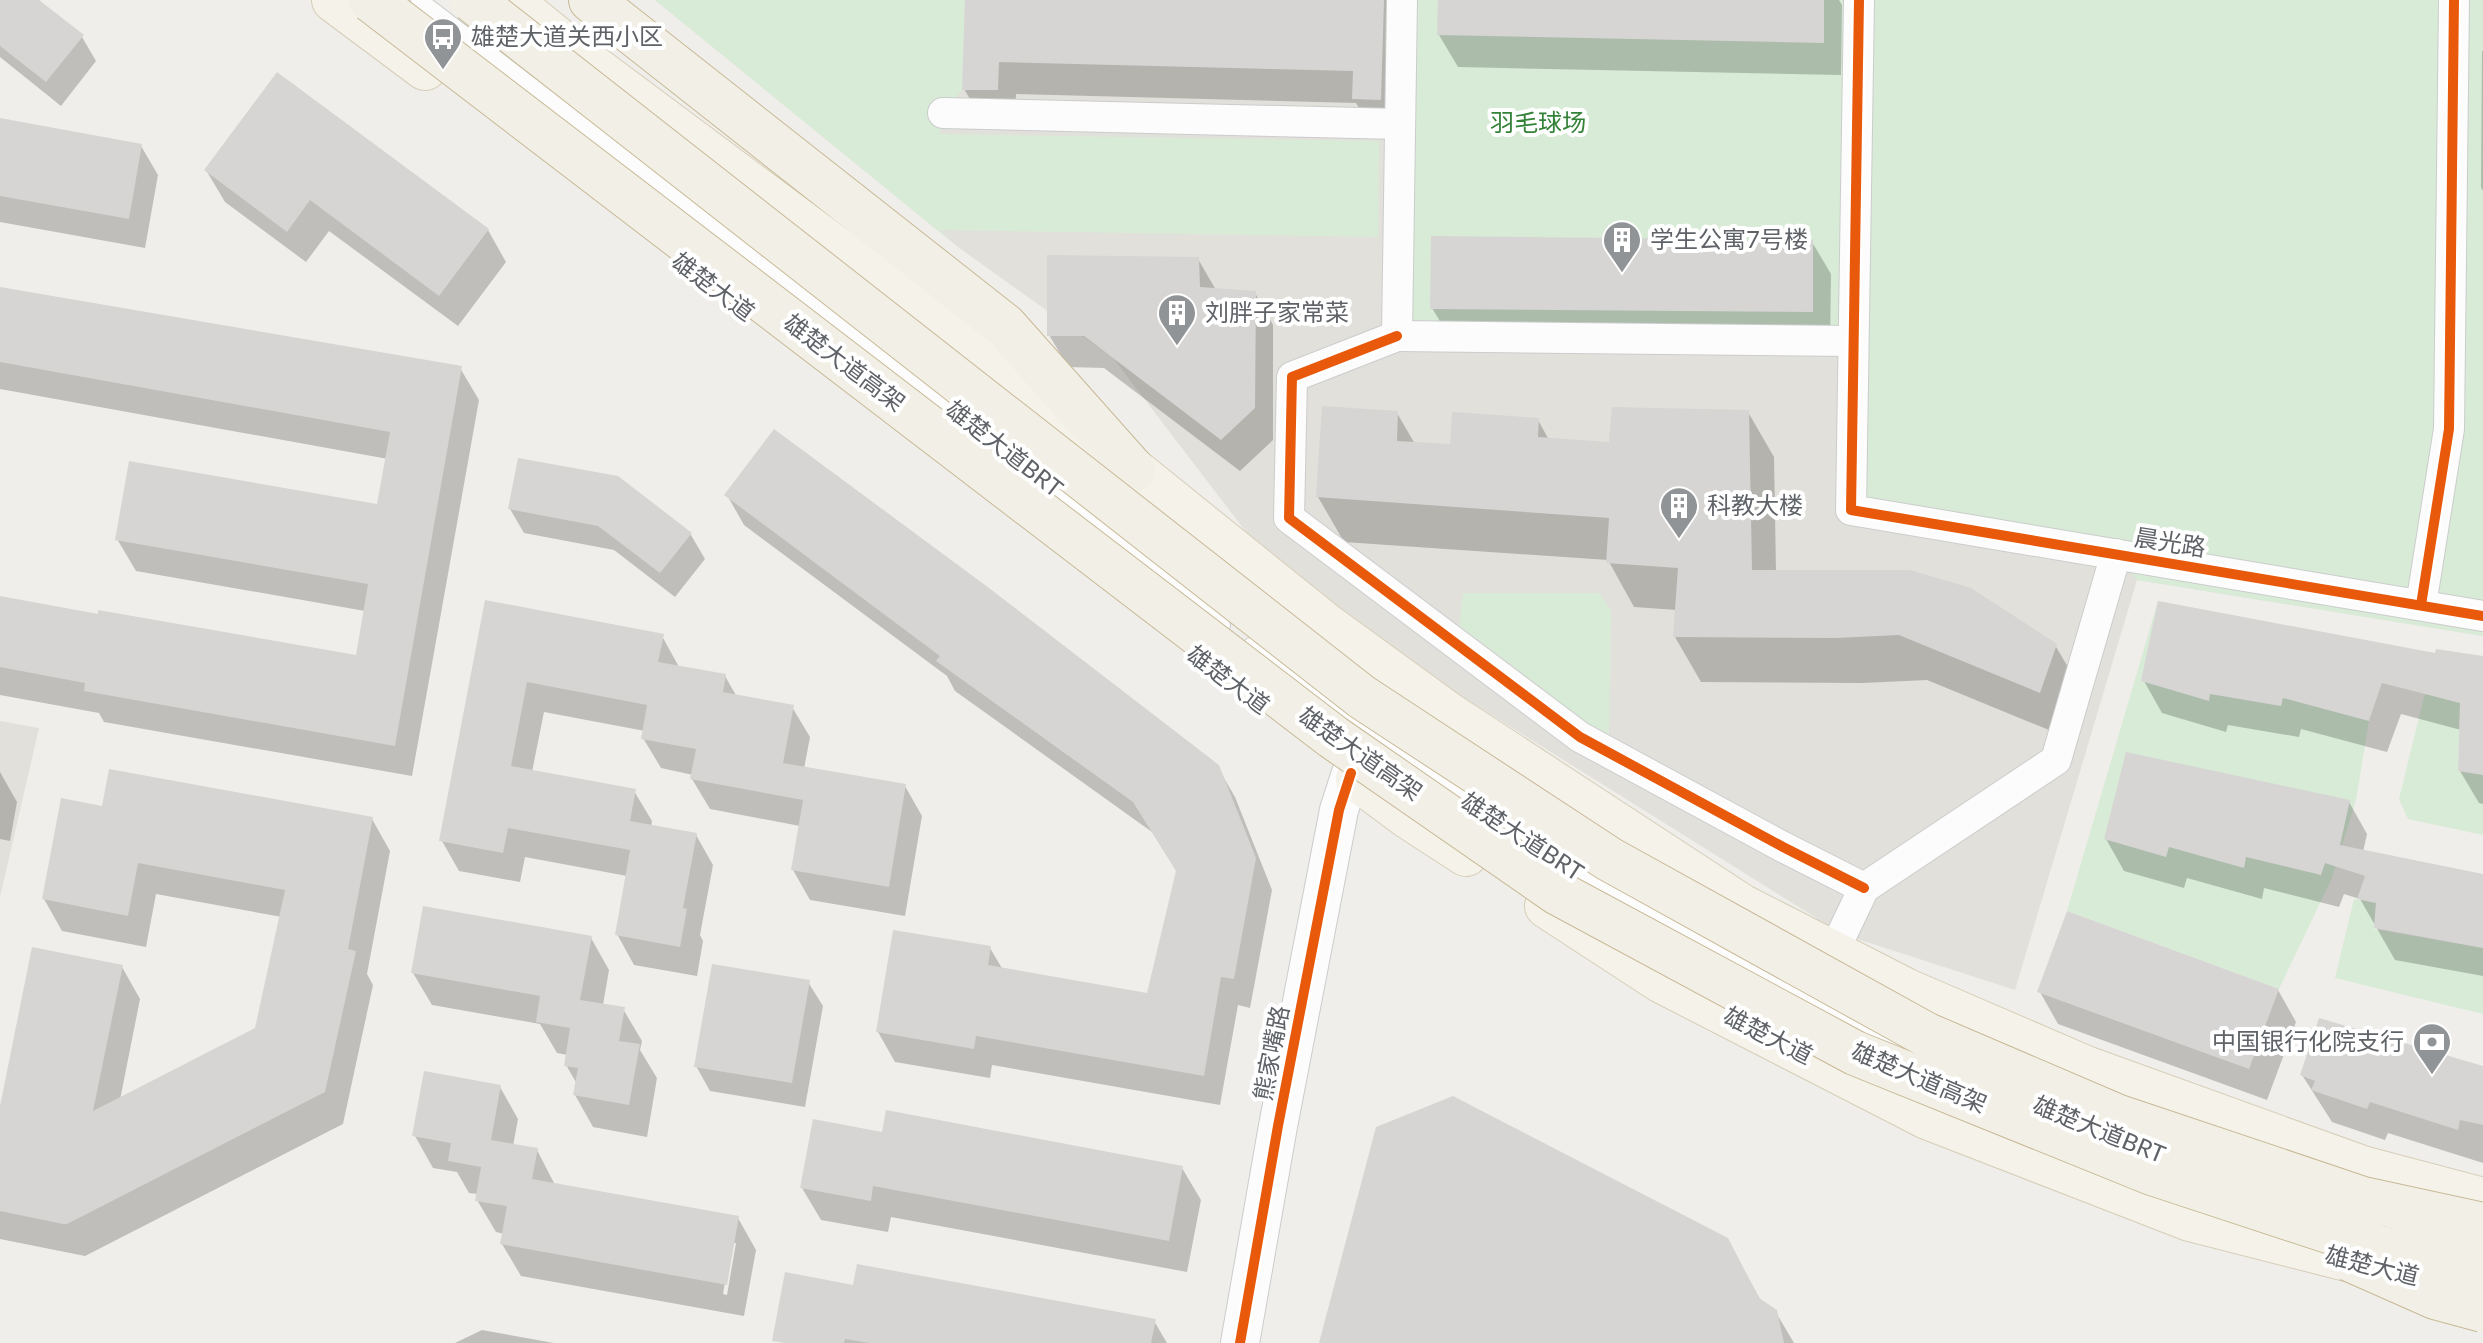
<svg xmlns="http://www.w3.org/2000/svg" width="2483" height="1343" viewBox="0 0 2483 1343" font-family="Lato,'Noto Sans SC',sans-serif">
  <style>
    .education { fill: #e2e0da }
    .green { fill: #d8ebd6 }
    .shadow { fill: #0003; fill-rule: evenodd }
    .building { fill: #d6d5d3 }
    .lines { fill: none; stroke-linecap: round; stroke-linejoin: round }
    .service-casing { stroke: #cbcccc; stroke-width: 18 }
    .minor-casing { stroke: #cbcccc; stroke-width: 32 }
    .tertiary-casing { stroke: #cbcccc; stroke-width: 40 }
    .primary-casing { stroke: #d7ceb8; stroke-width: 46 }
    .trunk-casing { stroke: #c8b996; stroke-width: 46 }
    .service { stroke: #fdfcfc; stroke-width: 16 }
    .minor { stroke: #fdfcfc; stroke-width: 30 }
    .tertiary { stroke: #fdfcfc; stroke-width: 38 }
    .primary { stroke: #f4f2e9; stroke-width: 44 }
    .trunk { stroke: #f2f0e6; stroke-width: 44 }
    .trunk-bridge-casing { stroke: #c8b996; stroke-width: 46; stroke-linecap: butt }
    .trunk-bridge { stroke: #f2f0e6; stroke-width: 44 }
    .cycleway-casing { stroke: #fff; stroke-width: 15 }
    .cycleway { stroke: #e8590c; stroke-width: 10 }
    .labels { text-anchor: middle; stroke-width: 8; stroke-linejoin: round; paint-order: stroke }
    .poi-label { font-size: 24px; fill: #5f6368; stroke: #fff; text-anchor: start }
    .park-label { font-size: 24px; fill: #348238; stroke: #fff }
    .street-label { font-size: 24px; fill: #5f6368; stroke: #fff }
  </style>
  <rect width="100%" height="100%" fill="#efeeea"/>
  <g class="education">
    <polygon points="655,0 2483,0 2483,636 2137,580 2015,990 1842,934 1426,674 1256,545 1113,358 958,247"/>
    <polygon points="0,721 39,728 0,897"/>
  </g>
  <g class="green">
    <polygon points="655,0 965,0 962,90 943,113 940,134 1379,141 1378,237 939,230 958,247"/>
    <polygon points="1402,0 2483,0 2483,636 2137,580 2116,554 1851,510 1853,341 1397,336"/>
    <polygon points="1463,593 1599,593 1611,610 1609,738 1459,633"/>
    <polygon points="2158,601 2395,646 2369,721 2356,800 2332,878 2279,989 2067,911"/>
    <polygon points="2425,693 2460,703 2458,771 2483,775 2483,835 2408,819 2399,799"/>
    <polygon points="2354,899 2376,903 2374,929 2483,948 2483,1014 2335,978"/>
  </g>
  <g class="shadow">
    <polygon points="0,0 36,0 82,37 96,61 61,106 0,57"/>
    <polygon points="967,0 1399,0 1399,131 1373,131 1356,103 1016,94 1015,122 983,121 964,89"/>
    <polygon points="1440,0 1839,0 1842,5 1841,75 1458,67 1439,35"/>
    <polygon points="2482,51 2483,51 2483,191 2481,187"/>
    <polygon points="0,120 141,146 158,175 145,248 0,222"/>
    <polygon points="206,170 488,230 506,262 458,326 329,231 306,262 225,202"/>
    <polygon points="1812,242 1831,274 1830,344 1451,340 1432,308"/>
    <polygon points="1198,259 1216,290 1255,293 1273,325 1273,440 1240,471 1104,368 1068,367 1049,335"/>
    <polygon points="0,289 460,368 479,400 412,776 104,722 99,713 0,695 0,598 357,658 365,611 136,571 117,539 379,506 388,459 0,389"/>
    <polygon points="1748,412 1774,457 1776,572 2055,645 2082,691 2066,737 1927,680 1863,683 1701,682 1675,637 1677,610 1634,607 1608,560 1344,542 1318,497 1397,413 1415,444 1452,446 1538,420 1549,440 1611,444"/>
    <polygon points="618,478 691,535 705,559 675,597 614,550 524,533 510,509"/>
    <polygon points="727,495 1217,766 1235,797 1272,890 1250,1008 1238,1005 1220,1105 992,1065 990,1078 895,1062 878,1032 990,948 1003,970 1148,996 1178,872 1152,832 955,691 947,676 744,525"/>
    <polygon points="486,603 662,636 679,667 725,676 737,697 792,707 810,737 804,769 905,786 922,816 905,916 810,900 793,870 800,826 710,809 692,779 693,775 661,768 643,738 645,731 544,712 532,772 634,791 652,821 651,827 696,835 713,865 700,935 703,941 697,976 634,965 617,934 627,876 525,857 520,882 459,871 442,841"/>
    <polygon points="2437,656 2483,658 2483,804 2479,803 2460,771 2461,730 2401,714 2387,752 2301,729 2299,737 2228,725 2226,732 2162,713 2144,681"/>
    <polygon points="0,772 17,802 10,841 0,839"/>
    <polygon points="2349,802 2367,834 2363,852 2483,876 2483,976 2395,960 2360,899 2344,894 2339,907 2264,888 2262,899 2187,878 2184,888 2124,871 2106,839"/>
    <polygon points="104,808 372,819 390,851 367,974 373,985 343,1124 85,1256 0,1239 0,1116 122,967 140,999 120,1100 257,1030 282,917 156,894 146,947 62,931 44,899"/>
    <polygon points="591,938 609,970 603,1005 623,1009 642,1041 640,1050 657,1078 647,1137 593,1127 575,1095 577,1084 566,1065 568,1055 557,1053 540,1024 432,1005 413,973"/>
    <polygon points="808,982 823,1006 805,1107 710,1091 696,1066"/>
    <polygon points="2278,990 2296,1022 2267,1100 2058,1024 2040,992"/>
    <polygon points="2483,1068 2483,1163 2388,1133 2385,1140 2332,1122 2302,1075"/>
    <path d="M 500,1087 L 518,1119 L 513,1146 L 537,1150 L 555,1185 L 738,1218 L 756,1250 L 744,1316 L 521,1276 L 502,1244 L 504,1234 L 496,1232 L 477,1200 L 478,1194 L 469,1193 L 457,1172 L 433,1168 L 415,1136 ZM 732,1243 L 736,1243 L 727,1295 L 723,1294 Z"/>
    <polygon points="883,1134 1182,1168 1201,1200 1187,1272 891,1217 888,1232 821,1220 802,1188"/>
    <polygon points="1727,1239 1761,1301 1775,1311 1794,1343 1321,1343"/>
    <polygon points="855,1287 1154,1321 1167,1343 784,1343"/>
    <polygon points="482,1330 554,1343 455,1343"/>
  </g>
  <g class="building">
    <polygon points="0,0 39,0 84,35 46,82 0,46"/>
    <polygon points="965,0 1384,0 1381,100 1352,99 1353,71 999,62 998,90 962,90"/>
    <polygon points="1438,0 1824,0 1824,43 1437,35"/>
    <polygon points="277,72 489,229 439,296 310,200 287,232 204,170"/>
    <polygon points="0,118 142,144 129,219 0,196"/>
    <polygon points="1431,236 1813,240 1813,312 1430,309"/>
    <polygon points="1047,255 1199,257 1200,287 1256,291 1255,408 1221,440 1084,336 1047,336"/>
    <polygon points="0,287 462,366 395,746 84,691 85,683 0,667 0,596 98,614 98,610 356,655 368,584 115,540 129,461 377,504 390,432 0,362"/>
    <polygon points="1322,406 1398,411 1397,441 1450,444 1452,412 1539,418 1538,437 1609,442 1612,407 1749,410 1752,570 1910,570 1971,588 2057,644 2040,693 1899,635 1836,638 1673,637 1678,568 1606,563 1609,518 1316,497"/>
    <polygon points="774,429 989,588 1219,765 1256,858 1234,979 1221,977 1204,1076 976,1036 974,1049 876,1032 893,930 991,946 988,965 1147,993 1176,871 1133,802 936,661 940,656 724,495"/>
    <polygon points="518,458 618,476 692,533 660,573 598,526 508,509"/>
    <polygon points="485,600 664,634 658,662 726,674 723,692 794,705 783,763 906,784 889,887 791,870 803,800 690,779 696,749 641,739 647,705 527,682 511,766 636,789 630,821 697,833 683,908 687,909 680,947 615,935 630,850 508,828 503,853 439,841"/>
    <polygon points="2158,601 2435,653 2436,649 2483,656 2483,775 2458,771 2460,703 2382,683 2369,721 2283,698 2281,706 2210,694 2209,701 2141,681"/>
    <polygon points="2126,752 2350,800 2340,845 2483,874 2483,948 2374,928 2376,903 2357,899 2365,876 2325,863 2321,875 2246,857 2244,868 2169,847 2166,857 2104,839"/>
    <polygon points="109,769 373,817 348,949 356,951 325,1092 67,1224 63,1224 0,1211 0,1106 32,947 123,965 93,1111 255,1028 285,890 138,863 128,916 42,899 61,798 102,806"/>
    <polygon points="423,906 592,936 580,1000 625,1007 619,1041 640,1044 629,1105 573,1095 578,1068 564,1066 570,1028 536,1022 540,996 411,973"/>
    <polygon points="2067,911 2279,989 2249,1069 2037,992"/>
    <polygon points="712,964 810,980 792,1083 694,1067"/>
    <polygon points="2319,1018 2483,1066 2483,1125 2460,1120 2458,1130 2370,1102 2367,1109 2311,1090 2315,1081 2300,1075"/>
    <polygon points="424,1071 501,1085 491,1140 538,1148 532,1179 739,1216 727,1285 500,1244 507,1206 475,1201 481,1167 448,1161 451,1143 412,1136"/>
    <polygon points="1453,1096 1728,1238 1759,1298 1777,1310 1784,1343 1319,1343 1376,1127"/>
    <polygon points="886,1110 1183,1166 1169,1241 873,1186 871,1201 800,1188 813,1119 882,1132"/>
    <polygon points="857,1264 1156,1319 1151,1343 869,1343 845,1339 844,1343 785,1343 772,1341 785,1272 853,1285"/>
  </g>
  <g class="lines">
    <g class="service-casing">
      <g id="service">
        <polyline points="419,0 987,435 1222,625"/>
        <polyline points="1251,646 1398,757 1594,883 1801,998 1910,1054"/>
      </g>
    </g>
    <g class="minor-casing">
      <g id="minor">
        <polyline points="1402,0 1397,336 1853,341"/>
        <polyline points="1859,0 1851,510 2483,616"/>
        <polyline points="943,113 1400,124"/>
        <polyline points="1397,336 1292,377 1289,518 1580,737 1783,847 1864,888"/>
        <polyline points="2421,605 2449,429 2454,0"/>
        <polyline points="1842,934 1864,888 2056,760 2116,554"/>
      </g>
    </g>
    <g class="tertiary-casing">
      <polyline id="tertiary" points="1240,1343 1278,1126 1339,810 1351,773"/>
    </g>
    <g class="primary-casing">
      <g id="primary">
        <polyline points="334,0 425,68"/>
        <polyline points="509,0 575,54 1133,470 1324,624 1449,715 1741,906 1907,991 2088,1069 2362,1168 2483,1200"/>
        <polyline points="1358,779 1409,817 1466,854"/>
        <polyline points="1547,906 1662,981 1927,1117 2190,1219 2386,1269"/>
      </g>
    </g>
    <g class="trunk-casing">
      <polyline id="trunk" points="591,0 1005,326 1133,470"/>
    </g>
    <use href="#service" class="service"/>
    <use href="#minor" class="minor"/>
    <use href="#tertiary" class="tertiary"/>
    <use href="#primary" class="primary"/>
    <use href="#trunk" class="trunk"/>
    <g class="trunk-bridge-casing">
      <g id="trunk-bridge">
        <polyline points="371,0 1333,737 1558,893 1855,1053 2152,1173 2377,1247 2483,1267"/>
        <polyline points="472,0 1362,697 1609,859 1927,1035 2116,1116 2363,1199 2483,1225"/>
        <polyline points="2349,1259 2435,1297 2483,1310"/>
      </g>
    </g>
    <use href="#trunk-bridge" class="trunk-bridge"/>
    <g class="cycleway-casing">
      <g id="cycleway">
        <polyline points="1859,0 1851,510 2483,616"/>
        <polyline points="1397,336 1292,377 1289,518 1580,737 1783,847 1864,888"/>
        <polyline points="2421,605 2449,429 2454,0"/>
        <polyline points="1240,1343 1278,1126 1339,810 1351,773"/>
      </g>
    </g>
    <use href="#cycleway" class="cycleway"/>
  </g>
  <defs>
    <g id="bus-pin" transform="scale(2)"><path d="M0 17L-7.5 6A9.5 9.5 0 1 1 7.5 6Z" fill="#919496" stroke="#fff"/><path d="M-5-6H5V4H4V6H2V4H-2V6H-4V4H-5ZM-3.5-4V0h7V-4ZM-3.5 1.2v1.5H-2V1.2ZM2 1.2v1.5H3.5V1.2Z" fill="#fff"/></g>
    <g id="building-pin" transform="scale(2)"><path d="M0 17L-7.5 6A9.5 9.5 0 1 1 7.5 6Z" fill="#919496" stroke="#fff"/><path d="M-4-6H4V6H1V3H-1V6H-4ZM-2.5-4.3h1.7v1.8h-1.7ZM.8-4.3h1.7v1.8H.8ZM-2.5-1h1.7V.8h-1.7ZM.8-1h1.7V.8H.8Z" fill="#fff"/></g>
    <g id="bank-pin" transform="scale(2)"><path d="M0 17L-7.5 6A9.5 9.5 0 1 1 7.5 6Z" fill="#919496" stroke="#fff"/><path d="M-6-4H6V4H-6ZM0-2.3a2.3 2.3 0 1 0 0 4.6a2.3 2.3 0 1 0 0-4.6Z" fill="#fff"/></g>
  </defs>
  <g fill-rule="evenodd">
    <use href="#bus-pin" x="443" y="37"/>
    <use href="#building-pin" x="1622" y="240"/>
    <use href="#building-pin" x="1177" y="313"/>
    <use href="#building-pin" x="1679" y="506"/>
    <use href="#bank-pin" x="2432" y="1042"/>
  </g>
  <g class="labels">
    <g class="poi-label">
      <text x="471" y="45">雄楚大道关西小区</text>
      <text x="1650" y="248">学生公寓7号楼</text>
      <text x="1205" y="321">刘胖子家常菜</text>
      <text x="1707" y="514">科教大楼</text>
      <text x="2404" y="1050" text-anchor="end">中国银行化院支行</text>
    </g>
    <g class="park-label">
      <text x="1538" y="131">羽毛球场</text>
    </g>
    <g class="street-label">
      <text transform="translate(713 287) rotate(37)" y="8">雄楚大道</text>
      <text transform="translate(844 363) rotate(37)" y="8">雄楚大道高架</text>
      <text transform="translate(1004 449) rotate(38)" y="8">雄楚大道BRT</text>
      <text transform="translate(2170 543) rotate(9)" y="8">晨光路</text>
      <text transform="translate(1228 680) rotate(37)" y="8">雄楚大道</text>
      <text transform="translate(1360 754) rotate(35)" y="8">雄楚大道高架</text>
      <text transform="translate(1522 837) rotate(33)" y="8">雄楚大道BRT</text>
      <text transform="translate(1768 1036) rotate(27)" y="8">雄楚大道</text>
      <text transform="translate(1272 1053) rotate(-79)" y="8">熊家嘴路</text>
      <text transform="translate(1919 1078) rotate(23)" y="8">雄楚大道高架</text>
      <text transform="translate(2099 1130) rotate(22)" y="8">雄楚大道BRT</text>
      <text transform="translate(2372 1266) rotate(14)" y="8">雄楚大道</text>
    </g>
  </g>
</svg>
